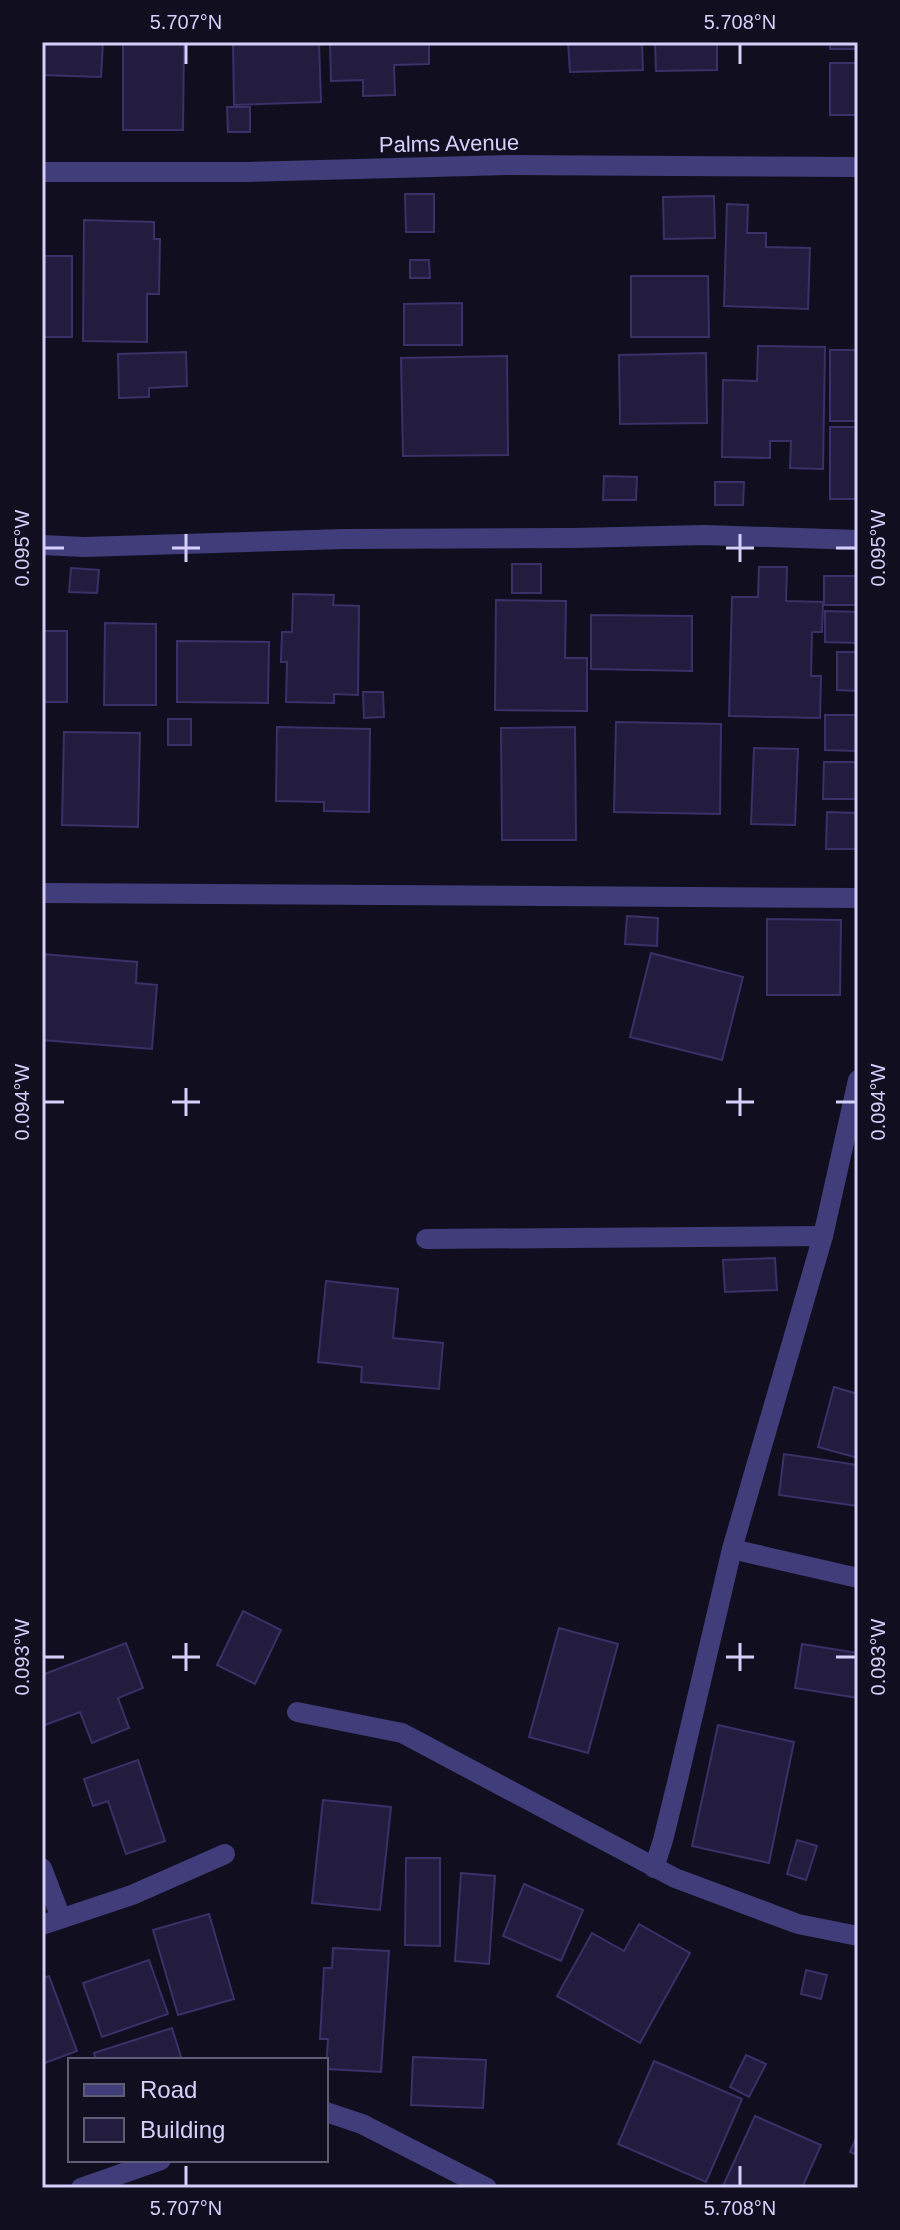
<svg xmlns="http://www.w3.org/2000/svg" width="900" height="2230" viewBox="0 0 900 2230" font-family="Helvetica,sans-serif">
  <style>
    .building { fill: #231c3e; stroke: #3b3068; stroke-width: 2 }
    .lines { fill: none; stroke-linecap: round; stroke-linejoin: round }
    .minor { stroke: #403d7a; stroke-width: 20 }
    .ticks { fill: none; stroke: #d5d0fb; stroke-width: 3 }
    .labels { text-anchor: middle; stroke-width: 7; stroke-linejoin: round; paint-order: stroke }
    .street-label { font-size: 22px; fill: #d5d0fb; stroke: #110e1f }
    .neatline { fill: none; stroke: #d5d0fb; stroke-width: 3 }
    .ticks-label { font-size: 20px; text-anchor: middle; fill: #d5d0fb }
  </style>
  <rect width="100%" height="100%" fill="#110e1f"/>
  <g class="building">
    <polygon points="42,42 103,42 101,77 42,75"/>
    <polygon points="123,42 184,42 183,130 123,130"/>
    <polygon points="233,42 319,42 321,102 234,105"/>
    <polygon points="330,42 429,42 429,64 394,65 395,95 363,96 363,80 331,81"/>
    <polygon points="568,42 642,42 643,70 570,72"/>
    <polygon points="655,42 717,42 717,70 656,71"/>
    <rect x="830" y="42" width="28" height="7"/>
    <rect x="830" y="63" width="28" height="52"/>
    <polygon points="227,107 250,107 250,132 228,132"/>
    <polygon points="405,194 434,194 434,232 406,232"/>
    <polygon points="714,196 715,238 664,239 663,197"/>
    <polygon points="727,204 748,205 747,233 766,233 766,247 810,248 808,309 724,306"/>
    <polygon points="84,220 154,222 154,239 160,239 159,294 147,294 147,342 83,341"/>
    <rect x="42" y="256" width="30" height="81"/>
    <polygon points="410,260 429,260 430,278 410,278"/>
    <polygon points="631,276 708,276 709,337 631,337"/>
    <polygon points="462,303 462,345 404,345 404,304"/>
    <polygon points="758,346 825,347 823,469 790,468 791,441 770,441 770,458 722,457 723,380 757,381"/>
    <rect x="830" y="350" width="28" height="71"/>
    <polygon points="186,352 187,386 149,388 149,397 119,398 118,354"/>
    <polygon points="706,353 707,423 620,424 619,355"/>
    <polygon points="507,356 508,455 403,456 401,358"/>
    <rect x="830" y="427" width="28" height="72"/>
    <polygon points="604,476 637,477 636,500 603,500"/>
    <polygon points="715,482 744,482 743,505 715,505"/>
    <rect x="512" y="564" width="29" height="29"/>
    <polygon points="759,567 787,567 786,601 823,602 822,632 812,632 811,676 821,676 820,718 729,716 732,597 758,597"/>
    <polygon points="71,568 99,570 97,593 69,592"/>
    <rect x="824" y="576" width="34" height="29"/>
    <polygon points="293,594 334,595 333,605 359,606 358,695 334,694 334,703 286,702 287,662 281,662 282,632 292,632"/>
    <polygon points="496,600 566,601 565,658 587,658 587,711 495,710"/>
    <polygon points="825,611 858,612 858,643 825,642"/>
    <polygon points="591,615 692,616 692,671 591,669"/>
    <polygon points="105,623 156,624 156,705 104,705"/>
    <rect x="42" y="631" width="25" height="71"/>
    <polygon points="177,641 269,642 268,703 177,702"/>
    <polygon points="837,652 858,652 858,691 837,690"/>
    <polygon points="363,692 383,692 384,717 364,718"/>
    <polygon points="825,715 858,715 858,751 825,750"/>
    <rect x="168" y="719" width="23" height="26"/>
    <polygon points="616,722 721,724 720,814 614,812"/>
    <polygon points="277,727 370,729 369,812 324,811 324,802 276,801"/>
    <polygon points="575,727 576,840 502,840 501,728"/>
    <polygon points="64,732 140,733 138,827 62,825"/>
    <polygon points="754,748 798,749 795,825 751,824"/>
    <polygon points="824,762 858,762 858,799 823,799"/>
    <polygon points="827,812 858,813 858,849 826,849"/>
    <polygon points="627,916 658,918 657,946 625,944"/>
    <polygon points="767,919 841,920 840,995 767,995"/>
    <polygon points="651,953 743,977 722,1060 630,1037"/>
    <polygon points="42,954 137,962 136,983 157,985 152,1049 42,1040"/>
    <polygon points="775,1258 777,1290 725,1292 723,1260"/>
    <polygon points="326,1281 398,1289 393,1338 443,1343 439,1389 361,1382 362,1367 318,1362"/>
    <polygon points="834,1387 858,1394 858,1458 818,1447"/>
    <polygon points="784,1454 858,1465 858,1506 779,1495"/>
    <polygon points="243,1611 281,1630 255,1684 217,1665"/>
    <polygon points="559,1628 618,1644 588,1753 529,1737"/>
    <polygon points="126,1643 143,1688 118,1698 129,1728 92,1743 80,1712 42,1726 42,1675"/>
    <polygon points="802,1644 858,1653 858,1698 795,1688"/>
    <polygon points="718,1725 794,1742 769,1863 692,1846"/>
    <polygon points="138,1760 165,1841 126,1854 108,1801 93,1806 84,1779"/>
    <polygon points="323,1800 391,1807 380,1910 312,1903"/>
    <polygon points="797,1840 817,1846 806,1880 787,1874"/>
    <polygon points="406,1858 440,1858 440,1946 405,1945"/>
    <polygon points="461,1873 495,1876 489,1964 455,1961"/>
    <polygon points="524,1884 583,1910 561,1961 503,1936"/>
    <polygon points="209,1914 234,1999 178,2015 153,1930"/>
    <polygon points="639,1924 690,1953 640,2043 557,1996 592,1933 624,1951"/>
    <polygon points="333,1948 389,1951 381,2072 326,2069 328,2039 320,2039 324,1968 332,1968"/>
    <polygon points="149,1960 168,2014 102,2037 83,1983"/>
    <polygon points="806,1970 827,1975 821,1999 801,1994"/>
    <polygon points="49,1976 77,2051 42,2064 42,1979"/>
    <polygon points="172,2028 182,2060 96,2060 94,2053"/>
    <polygon points="746,2055 766,2064 749,2097 730,2087"/>
    <polygon points="413,2057 486,2060 483,2108 411,2105"/>
    <polygon points="654,2061 742,2099 706,2182 618,2144"/>
    <polygon points="755,2116 821,2145 802,2188 722,2188"/>
    <polygon points="858,2134 858,2155 850,2152"/>
  </g>
  <g class="lines">
    <g class="minor">
      <polyline points="42,172 248,172 508,165 858,167"/>
      <polyline points="42,545 84,547 344,539 574,538 705,535 858,540"/>
      <polyline points="42,893 858,898"/>
      <polyline points="426,1239 823,1236"/>
      <polyline points="732,1549 858,1578"/>
      <polyline points="297,1712 402,1733 675,1878 798,1924 858,1936"/>
      <polyline points="42,1868 61,1918"/>
      <polyline points="654,1868 663,1840 678,1779 732,1549 823,1236 858,1080"/>
      <polyline points="42,1925 132,1895 225,1854"/>
      <polyline points="326,2112 362,2124 487,2188"/>
      <polyline points="81,2188 161,2160"/>
    </g>
  </g>
  <path class="ticks" d="M 186,44 L 186,64M 740,44 L 740,64M 186,534 L 186,562M 740,534 L 740,562M 44,548 L 64,548M 172,548 L 200,548M 726,548 L 754,548M 836,548 L 856,548M 186,1088 L 186,1116M 740,1088 L 740,1116M 44,1102 L 64,1102M 172,1102 L 200,1102M 726,1102 L 754,1102M 836,1102 L 856,1102M 186,1643 L 186,1671M 740,1643 L 740,1671M 44,1657 L 64,1657M 172,1657 L 200,1657M 726,1657 L 754,1657M 836,1657 L 856,1657M 186,2166 L 186,2186M 740,2166 L 740,2186"/>
  <g class="labels">
    <g class="street-label">
      <text transform="translate(449 143) rotate(-1)" y="8">Palms Avenue</text>
    </g>
  </g>
  <rect width="900" height="2230" fill="none" stroke="#110e1f" stroke-width="88"/>
  <rect x="68" y="2058" width="260" height="104" fill="#110e1f" stroke="#5f5c77" stroke-width="2"/>
  <rect x="84" y="2084" width="40" height="12" fill="#403d7a" stroke="#5f5c77" stroke-width="2"/>
  <text x="140" y="2098" font-size="24" fill="#d5d0fb">Road</text>
  <rect x="84" y="2118" width="40" height="24" fill="#231c3e" stroke="#5f5c77" stroke-width="2"/>
  <text x="140" y="2138" font-size="24" fill="#d5d0fb">Building</text>
  <rect x="44" y="44" width="812" height="2142" class="neatline"/>
  <g class="ticks-label">
    <text x="186" y="29">5.707°N</text>
    <text x="740" y="29">5.708°N</text>
    <text transform="translate(22 548) rotate(-90)" y="7">0.095°W</text>
    <text transform="translate(878 548) rotate(-90)" y="7">0.095°W</text>
    <text transform="translate(22 1102) rotate(-90)" y="7">0.094°W</text>
    <text transform="translate(878 1102) rotate(-90)" y="7">0.094°W</text>
    <text transform="translate(22 1657) rotate(-90)" y="7">0.093°W</text>
    <text transform="translate(878 1657) rotate(-90)" y="7">0.093°W</text>
    <text x="186" y="2215">5.707°N</text>
    <text x="740" y="2215">5.708°N</text>
  </g>
</svg>
